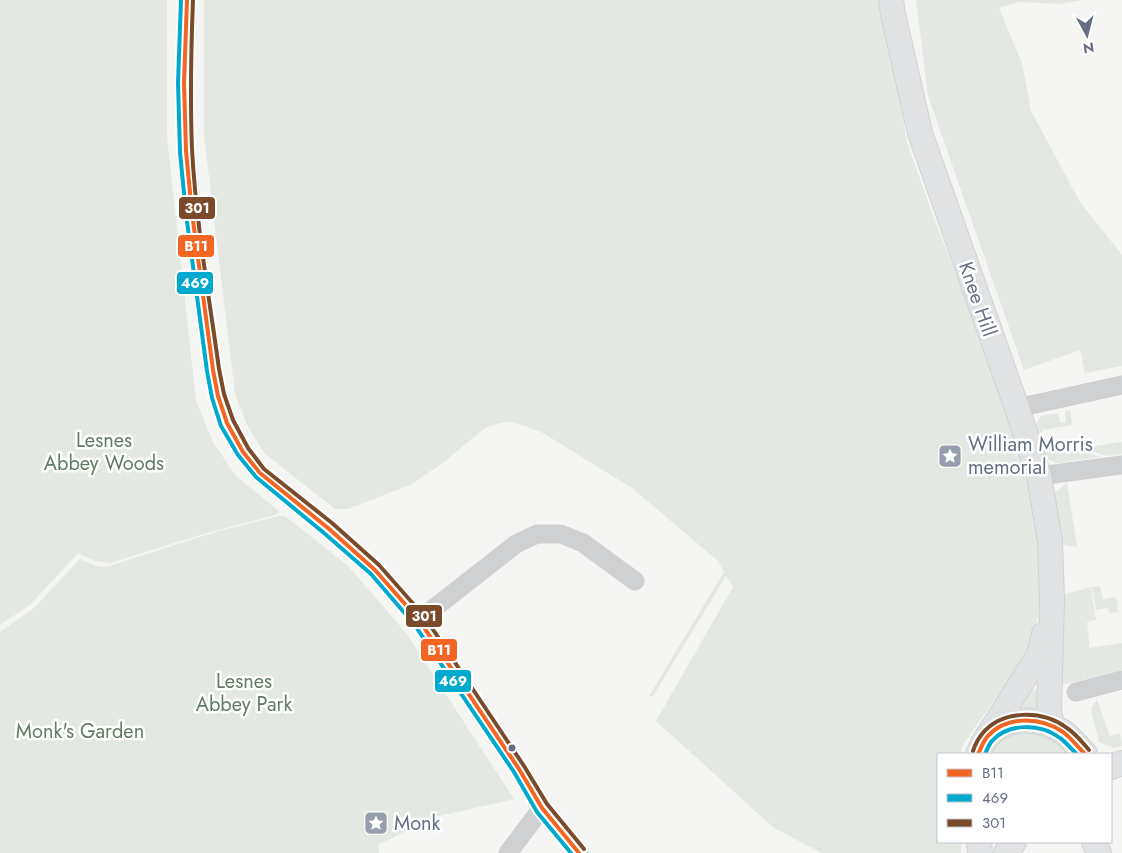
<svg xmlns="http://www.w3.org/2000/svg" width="1122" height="853" viewBox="0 0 1122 853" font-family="Jost,sans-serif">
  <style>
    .green { fill: #e3e8e2 }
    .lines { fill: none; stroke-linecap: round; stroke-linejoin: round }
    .major-casing { stroke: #d0d2d3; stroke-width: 26 }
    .minor { stroke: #cfd0d1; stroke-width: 19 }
    .major { stroke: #e1e2e3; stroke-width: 24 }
    .bus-1-casing { stroke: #fff; stroke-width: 8 }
    .bus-2-casing { stroke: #fff; stroke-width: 8 }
    .bus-3-casing { stroke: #fff; stroke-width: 8 }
    .bus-1 { stroke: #f26522; stroke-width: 4 }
    .bus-2 { stroke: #00a9ce; stroke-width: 4 }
    .bus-3 { stroke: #7a4b2a; stroke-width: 4 }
    .bus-dot { fill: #646f85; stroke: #fff; stroke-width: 2 }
    .labels { text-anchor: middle; stroke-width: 5; stroke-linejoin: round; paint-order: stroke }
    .street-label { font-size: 20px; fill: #646f85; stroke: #fff }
    .park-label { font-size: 20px; fill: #637c64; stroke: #fff }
    .poi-label { font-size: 20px; fill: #646f85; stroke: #fff; text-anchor: start }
    .line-badge { stroke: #fff; stroke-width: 2 }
    .badge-label { font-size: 14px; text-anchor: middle; font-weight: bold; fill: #fff }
  </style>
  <rect width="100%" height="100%" fill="#f5f5f4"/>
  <g class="green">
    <polygon points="0,0 167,0 167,137 196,401 213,442 236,476 280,512 275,515 200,535 110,563 95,561 78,553 30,605 0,625"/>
    <polygon points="204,0 882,0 907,142 934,218 998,381 1029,476 1041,542 1040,604 1032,646 963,745 960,754 938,754 938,842 961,842 961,853 822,853 774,828 656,721 733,587 726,576 653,696 649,696 724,572 718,561 632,488 543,433 523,425 508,422 496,424 485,428 444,462 412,484 348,509 335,509 264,453 247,425 235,394 204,135"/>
    <polygon points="916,0 1083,0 1060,4 1018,2 999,8 1022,63 1031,111 1080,202 1122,255 1122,366 1085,373 1080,350 1024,370 928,96"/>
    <polygon points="1070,410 1072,425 1042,430 1044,442 1050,448 1062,447 1064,452 1077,450 1101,457 1058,463 1047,459 1035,425 1041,416 1058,413 1060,423 1066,423 1065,412"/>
    <polygon points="1122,442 1122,454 1107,456 1081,448"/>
    <polygon points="1067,483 1077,547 1060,544 1054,493"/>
    <path d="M 279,516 L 285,516 L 348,566 L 406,633 L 514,799 L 434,817 L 378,845 L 379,853 L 0,853 L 0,632 L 34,608 L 80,559 C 91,564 104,571 115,564 L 219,531 Z"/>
    <polygon points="1100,586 1103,599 1116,597 1118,612 1110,613 1108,608 1096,610 1092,587"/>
    <polygon points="1091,587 1096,620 1087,622 1089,640 1089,648 1122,643 1122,670 1062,685 1059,682 1062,595"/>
    <polygon points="1024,689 1043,690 1042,713 1017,711"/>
    <polygon points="1097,700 1110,736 1120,733 1122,746 1114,748 1099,742 1091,709"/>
    <path d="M 1019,731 C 1044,733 1053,739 1071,754 L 988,754 C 994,742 1007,736 1019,731 Z"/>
  </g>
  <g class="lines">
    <g class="major-casing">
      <g id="major">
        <polyline points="891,0 893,14 920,133 1017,408 1039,476 1050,541 1052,601 1049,710 1052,726"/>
        <polyline points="987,737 1039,655 1044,634"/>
        <path d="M 978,754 C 981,749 983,742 987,737 C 1006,715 1040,717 1063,732 C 1071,738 1078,747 1085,754"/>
        <polyline points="1111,767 1122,763"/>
        <polyline points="979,842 980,853"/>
        <polyline points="1094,842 1099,853"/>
        <polyline points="1006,853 1014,842"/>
      </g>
    </g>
    <g class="minor">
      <polyline points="187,0 184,83 186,151 192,213 202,293 213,370 218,396 227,423 243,452 260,473 328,528 375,570 419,620 519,769 542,808 579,853"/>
      <polyline points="1017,408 1122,385"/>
      <polyline points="1039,476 1122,465"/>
      <polyline points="419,620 516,544 537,534 561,534 583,543 635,581"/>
      <polyline points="1076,692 1122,680"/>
      <polyline points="508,853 542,808"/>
    </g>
    <use href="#major" class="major"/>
    <g class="bus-1-casing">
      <g id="bus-1">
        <polyline points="187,0 184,83 186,151 192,213 213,370 218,396 227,423 243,452 260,473 328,528 375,570 419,620 519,769 542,808 579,853"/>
        <path d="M 978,754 C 981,748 983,742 987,737 C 1006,715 1041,717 1063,732 C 1071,738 1078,747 1085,754"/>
      </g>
    </g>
    <g class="bus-2-casing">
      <g id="bus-2">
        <polyline points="181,0 178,83 180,152 186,214 207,371 212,398 221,426 238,455 256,477 324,533 371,574 414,624 514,772 537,812 571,853"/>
        <path d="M 985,754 C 987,750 989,744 992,741 C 1009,722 1041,724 1060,738 C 1066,742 1071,749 1077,754"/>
      </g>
    </g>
    <g class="bus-3-casing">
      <g id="bus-3">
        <path d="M 193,0 C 191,50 190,99 192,149 C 196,223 209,296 219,369 L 224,394 L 233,420 L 248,448 L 264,469 L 332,523 L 379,565 L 424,616 L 524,766 L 547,804 L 584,849"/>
        <path d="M 973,751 C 975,745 978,739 982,734 C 1002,709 1043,710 1067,728 C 1076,734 1082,742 1089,750"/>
      </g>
    </g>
    <use href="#bus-1" class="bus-1"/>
    <use href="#bus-2" class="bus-2"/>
    <use href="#bus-3" class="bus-3"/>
  </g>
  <defs>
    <g id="sight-square" transform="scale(1.25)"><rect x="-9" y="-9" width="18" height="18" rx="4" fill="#979eac" stroke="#fff"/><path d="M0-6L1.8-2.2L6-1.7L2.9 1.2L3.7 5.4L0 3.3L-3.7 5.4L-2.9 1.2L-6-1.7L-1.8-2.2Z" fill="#fff"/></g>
  </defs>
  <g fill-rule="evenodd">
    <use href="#sight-square" x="950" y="456"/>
    <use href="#sight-square" x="376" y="823"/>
  </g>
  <circle class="bus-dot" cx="512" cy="748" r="4.5"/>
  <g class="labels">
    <g class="street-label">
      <text transform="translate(978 299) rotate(71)" y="7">Knee Hill</text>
    </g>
    <g class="park-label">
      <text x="104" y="447">Lesnes<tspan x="104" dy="23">Abbey Woods</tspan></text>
      <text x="244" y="688">Lesnes<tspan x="244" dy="23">Abbey Park</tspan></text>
      <text x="80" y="738">Monk's Garden</text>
    </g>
    <g class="poi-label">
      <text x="968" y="451">William Morris<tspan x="968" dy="23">memorial</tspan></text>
      <text x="394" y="830">Monk</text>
    </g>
  </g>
  <g class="line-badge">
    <rect x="178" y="196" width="38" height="24" rx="5" fill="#7a4b2a"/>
    <rect x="177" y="234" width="38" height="24" rx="5" fill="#f26522"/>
    <rect x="176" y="271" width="38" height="24" rx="5" fill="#00a9ce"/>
    <rect x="405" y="604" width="38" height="24" rx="5" fill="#7a4b2a"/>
    <rect x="420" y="638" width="38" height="24" rx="5" fill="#f26522"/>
    <rect x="434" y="669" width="38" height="24" rx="5" fill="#00a9ce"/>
  </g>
  <g class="badge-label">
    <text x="197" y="213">301</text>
    <text x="196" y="251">B11</text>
    <text x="195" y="288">469</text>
    <text x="424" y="621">301</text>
    <text x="439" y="655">B11</text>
    <text x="453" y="686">469</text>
  </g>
  <rect x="937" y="753" width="175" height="90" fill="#ffffff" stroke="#c1c5ce"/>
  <rect x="947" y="769" width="25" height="8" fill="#f26522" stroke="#c1c5ce"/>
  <text x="982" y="778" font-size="15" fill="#646f85">B11</text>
  <rect x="947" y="794" width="25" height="8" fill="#00a9ce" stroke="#c1c5ce"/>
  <text x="982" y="803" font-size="15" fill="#646f85">469</text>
  <rect x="947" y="819" width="25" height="8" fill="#7a4b2a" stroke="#c1c5ce"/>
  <text x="982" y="828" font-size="15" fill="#646f85">301</text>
  <g transform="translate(1087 35) rotate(173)" stroke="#ffffff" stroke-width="4" paint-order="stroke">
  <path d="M0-4L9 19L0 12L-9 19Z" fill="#646f85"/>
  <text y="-8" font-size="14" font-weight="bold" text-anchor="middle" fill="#646f85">N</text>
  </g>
</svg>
